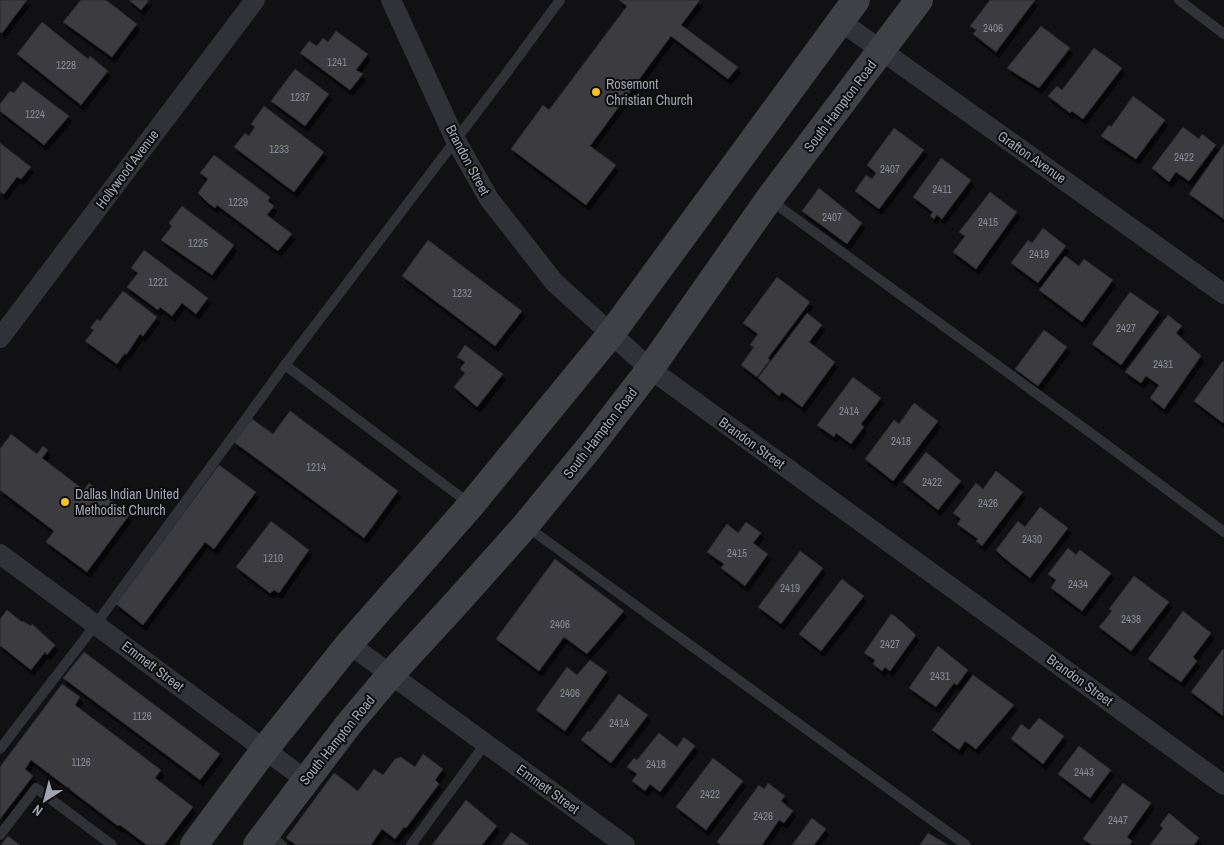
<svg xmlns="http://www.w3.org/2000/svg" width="1224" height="845" viewBox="0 0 1224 845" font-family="'Archivo Narrow',sans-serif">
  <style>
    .building { fill: #3a3a3f; stroke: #2b2a2e; filter: url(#shadow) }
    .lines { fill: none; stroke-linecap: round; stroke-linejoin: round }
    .service { stroke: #313237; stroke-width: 10 }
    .minor { stroke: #313237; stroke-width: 20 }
    .secondary { stroke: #3f4147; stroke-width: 28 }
    .poi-dot { fill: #f6c124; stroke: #0c0c0d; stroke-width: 2 }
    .labels { text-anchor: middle; stroke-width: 4; stroke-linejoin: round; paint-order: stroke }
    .number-label { font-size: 11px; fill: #878a96 }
    .poi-label { font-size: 14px; fill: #a1a5b3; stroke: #0c0c0d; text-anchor: start }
    .street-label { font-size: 14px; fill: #a1a5b3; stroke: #0c0c0d }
  </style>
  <defs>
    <filter id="shadow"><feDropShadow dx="3" dy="5.5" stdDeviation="0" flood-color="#0009"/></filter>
  </defs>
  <rect width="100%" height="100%" fill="#111012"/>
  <g class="building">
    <polygon points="0,0 27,0 2,33 0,32"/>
    <polygon points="81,0 106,0 137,24 112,57 63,22"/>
    <polygon points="129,0 149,0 141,10"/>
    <polygon points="619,0 700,0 681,25 738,67 728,79 671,36 590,146 616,165 586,205 511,149 543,105 549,110 627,6"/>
    <polygon points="990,0 1035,0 996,52 973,34 976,30 970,26"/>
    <polygon points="42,22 88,59 90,56 108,71 81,105 17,54"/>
    <polygon points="1041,26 1070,48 1039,88 1007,68"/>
    <polygon points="336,31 368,54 356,70 363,74 350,90 300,53 309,41 317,46 323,38 328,42"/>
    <polygon points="1094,48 1122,68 1083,119 1072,111 1070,113 1048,96 1057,86 1062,90"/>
    <polygon points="295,69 329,94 305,126 271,101"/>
    <polygon points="23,81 69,116 44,145 0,111 0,104 10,91 14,93"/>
    <polygon points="1133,96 1165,120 1136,159 1101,136 1109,125 1111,127"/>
    <polygon points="264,106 324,152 294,192 234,147 245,133 249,136 255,127 251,124"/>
    <polygon points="1183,127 1199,139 1202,134 1216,145 1189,181 1176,172 1169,182 1152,168"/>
    <polygon points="894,128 924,150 879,209 855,191 866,175 872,179 876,173 867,165"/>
    <polygon points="0,143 31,167 21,179 17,177 4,194 0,192"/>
    <polygon points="1224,144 1224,219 1189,194"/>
    <polygon points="214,155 270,197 268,201 274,206 267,215 292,234 278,251 217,205 215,208 208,203 198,193 208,179 200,173"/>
    <polygon points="941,158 971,180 942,219 937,215 934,219 930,216 933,212 913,197"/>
    <polygon points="819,188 862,223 847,244 802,211"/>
    <polygon points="990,192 1017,212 976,269 953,252 965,236 959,232"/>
    <polygon points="182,206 234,245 212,275 161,240 172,226 169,223"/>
    <polygon points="1043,228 1066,246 1038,283 1011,263 1028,240 1032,243"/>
    <polygon points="428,240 522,311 495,346 402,276"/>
    <polygon points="144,250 208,298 196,314 182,303 172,316 160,307 158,310 127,287 138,273 131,268"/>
    <polygon points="1065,256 1079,266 1084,259 1113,280 1082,322 1039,290"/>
    <polygon points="777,277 810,302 768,358 770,360 757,377 741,365 754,347 750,345 758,334 743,323"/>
    <polygon points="123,291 157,317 143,336 140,334 126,355 125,353 117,364 85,341 94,330 90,328 97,319 100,321"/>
    <polygon points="1130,292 1159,312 1121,365 1092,344"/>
    <polygon points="807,313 822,325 809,342 835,362 802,407 782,392 779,396 758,378"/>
    <polygon points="1168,315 1182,326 1176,333 1201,356 1164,409 1150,398 1159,385 1146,376 1141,383 1125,372"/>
    <polygon points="1044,330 1067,347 1038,386 1015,369"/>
    <polygon points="465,345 503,374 477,407 454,387 465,373 460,369 465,362 457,357"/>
    <polygon points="1223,361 1224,362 1224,421 1223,423 1194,401"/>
    <polygon points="853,377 881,398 861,424 864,427 851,444 836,433 834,437 817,425"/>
    <polygon points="914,403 938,421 893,481 865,459 894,420 899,424"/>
    <polygon points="290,411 398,491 364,538 234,442 252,419 273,434"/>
    <polygon points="11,434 37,454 43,446 48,450 42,458 84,490 89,483 130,514 87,572 46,542 54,531 0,490 0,449"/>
    <polygon points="926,452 961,481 938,510 903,482"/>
    <polygon points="219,465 256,492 214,549 205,542 143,625 116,604"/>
    <polygon points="996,471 1023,492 982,546 976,541 978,539 957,524 961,519 953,513 976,483 983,489"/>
    <polygon points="1040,507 1068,528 1030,578 1003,557 996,550 1018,521 1025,527"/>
    <polygon points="271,521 309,550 279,593 274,590 270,593 236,567"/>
    <polygon points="746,522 761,533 753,543 768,554 745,586 721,568 724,564 707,552 727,524 738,533"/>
    <polygon points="1068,548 1076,555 1080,550 1111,573 1082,611 1051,588 1056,580 1048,574"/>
    <polygon points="800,551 823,568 781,624 758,607"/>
    <polygon points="555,559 624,611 587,654 564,637 539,671 496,639"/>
    <polygon points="1134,576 1169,602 1131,651 1099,627 1112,611 1109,609"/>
    <polygon points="842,579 864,596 821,651 799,634"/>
    <polygon points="7,610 22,622 23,621 31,626 32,624 55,645 47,655 45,652 31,670 1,646 0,647 0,619"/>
    <polygon points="1183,611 1211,633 1193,657 1197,661 1181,682 1148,659"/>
    <polygon points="891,614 895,616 916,635 890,671 885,667 882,671 873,664 875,660 864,653"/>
    <polygon points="938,646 968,670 957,685 954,683 936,707 909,688"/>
    <polygon points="1223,649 1224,650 1223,716 1191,692"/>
    <polygon points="84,652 220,754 200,780 63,678"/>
    <polygon points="590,660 607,672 565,731 536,710 567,667 577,675"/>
    <polygon points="973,675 1014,705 976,749 965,741 959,750 932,730"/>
    <polygon points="62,684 80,697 75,705 161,770 155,778 193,807 164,845 147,845 120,825 118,826 31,760 25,769 33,776 0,819 0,767"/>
    <polygon points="619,694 648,715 611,763 581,740 588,731 590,732"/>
    <polygon points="1039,718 1064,736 1043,764 1011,739 1021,724 1029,730"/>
    <polygon points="659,733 677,747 684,737 695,746 660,792 650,784 645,791 632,781 637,774 627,767 634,758 637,760"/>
    <polygon points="1079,746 1111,770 1090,798 1058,774"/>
    <polygon points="423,754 443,769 435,780 439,784 406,828 404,827 395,839 382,829 371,845 296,845 286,838 334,773 358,791 374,769 383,775 395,759 401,757 415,767"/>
    <polygon points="713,758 743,781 706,830 676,807"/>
    <polygon points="768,783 785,796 781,801 793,811 784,823 779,820 762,845 721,845 717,842 759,785 764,789"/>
    <polygon points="1123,783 1151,803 1127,837 1132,841 1130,845 1092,845 1083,839"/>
    <polygon points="466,800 497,826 482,845 432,845"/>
    <polygon points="1169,813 1199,838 1194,845 1150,845 1163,828 1160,825"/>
    <polygon points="812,818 826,829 814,845 792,845"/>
    <polygon points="511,832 529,845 502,845"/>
    <polygon points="928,833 948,845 920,845"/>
    <polygon points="8,836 20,845 1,845"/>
  </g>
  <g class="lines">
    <g class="service">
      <polyline points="1179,0 1224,34"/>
      <polyline points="770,200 1088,431 1224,532"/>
      <polyline points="285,365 470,504"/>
      <polyline points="526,526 966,845"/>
      <polyline points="0,749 96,624 285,365 505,75 560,0"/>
      <polyline points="266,834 282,845"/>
      <polyline points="0,835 36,788 112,845"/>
      <polyline points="411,845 485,744"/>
    </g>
    <g class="minor">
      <polyline points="391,0 455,139 489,199 554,282 650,369 1224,785"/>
      <polyline points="840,21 1224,294"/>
      <polyline points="0,338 255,0"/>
      <polyline points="0,554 306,780"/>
      <polyline points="349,644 625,845"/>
    </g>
    <g class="secondary">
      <polyline points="194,845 265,749 349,644 471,505 611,334 856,0"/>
      <polyline points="257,845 348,725 391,674 459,600 525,526 589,448 650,369 769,199 919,0"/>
    </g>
  </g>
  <g class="poi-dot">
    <circle cx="596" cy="92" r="5"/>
    <circle cx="65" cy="502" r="5"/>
  </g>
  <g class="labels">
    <g class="number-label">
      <text x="993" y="32">2406</text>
      <text x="337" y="66">1241</text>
      <text x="66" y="69">1228</text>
      <text x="300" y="101">1237</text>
      <text x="35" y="118">1224</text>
      <text x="279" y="153">1233</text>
      <text x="1184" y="161">2422</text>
      <text x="890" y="173">2407</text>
      <text x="942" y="193">2411</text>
      <text x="238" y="206">1229</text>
      <text x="832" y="221">2407</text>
      <text x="988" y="226">2415</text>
      <text x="198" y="247">1225</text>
      <text x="1039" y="258">2419</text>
      <text x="158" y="286">1221</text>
      <text x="462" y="297">1232</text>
      <text x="1126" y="332">2427</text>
      <text x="1163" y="368">2431</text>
      <text x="849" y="415">2414</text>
      <text x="901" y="445">2418</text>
      <text x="316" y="471">1214</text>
      <text x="932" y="486">2422</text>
      <text x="988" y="507">2426</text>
      <text x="1032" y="543">2430</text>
      <text x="737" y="557">2415</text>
      <text x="273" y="562">1210</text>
      <text x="1078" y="588">2434</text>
      <text x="790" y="592">2419</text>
      <text x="1131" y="623">2438</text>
      <text x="560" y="628">2406</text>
      <text x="890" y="648">2427</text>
      <text x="940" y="680">2431</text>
      <text x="570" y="697">2406</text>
      <text x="142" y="720">1126</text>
      <text x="619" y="727">2414</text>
      <text x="81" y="766">1126</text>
      <text x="656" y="768">2418</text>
      <text x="1084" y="776">2443</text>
      <text x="710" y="798">2422</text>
      <text x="763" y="820">2426</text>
      <text x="1118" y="824">2447</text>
    </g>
    <g class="poi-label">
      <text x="606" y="89">Rosemont<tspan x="606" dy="16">Christian Church</tspan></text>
      <text x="75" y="499">Dallas Indian United<tspan x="75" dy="16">Methodist Church</tspan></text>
    </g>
    <g class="street-label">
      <text transform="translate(840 106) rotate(-53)" y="5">South Hampton Road</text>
      <text transform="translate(1032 157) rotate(35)" y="5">Grafton Avenue</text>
      <text transform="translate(468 160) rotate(62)" y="5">Brandon Street</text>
      <text transform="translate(127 169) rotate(-53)" y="5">Hollywood Avenue</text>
      <text transform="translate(600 433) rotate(-52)" y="5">South Hampton Road</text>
      <text transform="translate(752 443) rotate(36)" y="5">Brandon Street</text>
      <text transform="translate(153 666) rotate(37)" y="5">Emmett Street</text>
      <text transform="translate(1080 680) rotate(36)" y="5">Brandon Street</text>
      <text transform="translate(337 740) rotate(-51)" y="5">South Hampton Road</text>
      <text transform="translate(548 789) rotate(36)" y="5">Emmett Street</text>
    </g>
  </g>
  <g transform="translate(45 800) rotate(216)" stroke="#0c0c0d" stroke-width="4" paint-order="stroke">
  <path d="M0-4L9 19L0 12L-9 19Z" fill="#a1a5b3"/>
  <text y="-8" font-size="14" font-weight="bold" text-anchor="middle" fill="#a1a5b3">N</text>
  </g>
</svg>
